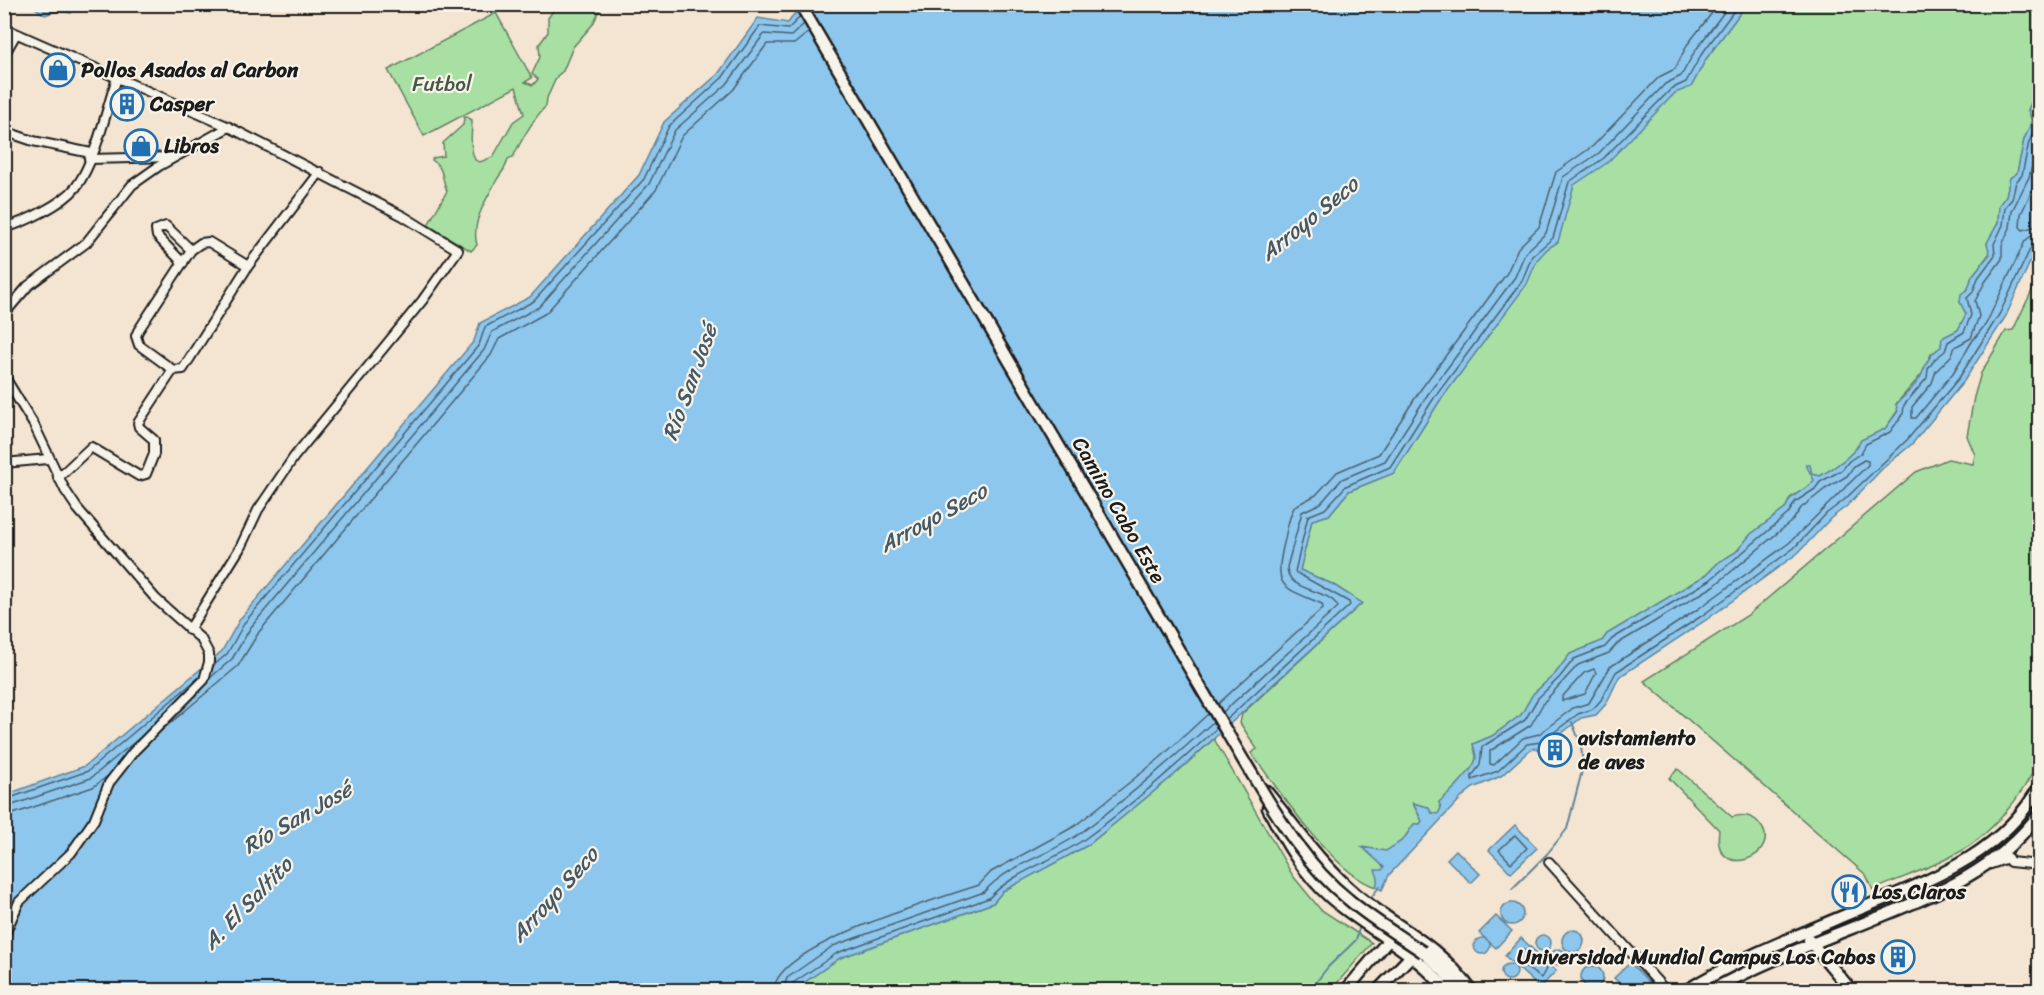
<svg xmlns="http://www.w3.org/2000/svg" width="2044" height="995" viewBox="0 0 2044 995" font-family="Sriracha,sans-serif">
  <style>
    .green { fill: #a8e0a4; stroke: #627e60; stroke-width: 1.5 }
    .water { fill: #8ec7ed; stroke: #608399; stroke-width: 1.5 }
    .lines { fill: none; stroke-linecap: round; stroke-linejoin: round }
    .shore { stroke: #4a6070; stroke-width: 1.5 }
    .stream { stroke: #608399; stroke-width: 2 }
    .street-casing { stroke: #1c1c1c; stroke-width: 12 }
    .secondary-casing { stroke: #1c1c1c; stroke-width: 15 }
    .street { stroke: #f7f3e8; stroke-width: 8 }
    .secondary { stroke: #f7f3e8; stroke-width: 10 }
    .secondary-bridge-casing { stroke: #1c1c1c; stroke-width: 15; stroke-linecap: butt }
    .secondary-bridge { stroke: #f7f3e8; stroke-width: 10 }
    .labels { text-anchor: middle; stroke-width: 4.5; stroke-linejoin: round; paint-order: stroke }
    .poi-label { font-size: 21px; font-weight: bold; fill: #1c1c1c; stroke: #f7f3e8; text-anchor: start }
    .park-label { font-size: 21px; fill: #465745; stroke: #f7f3e8 }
    .street-label { font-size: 21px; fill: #1c1c1c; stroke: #f7f3e8 }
    .water-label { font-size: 22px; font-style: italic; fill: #445865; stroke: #f7f3e8 }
  </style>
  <rect width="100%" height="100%" fill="#f3e5d1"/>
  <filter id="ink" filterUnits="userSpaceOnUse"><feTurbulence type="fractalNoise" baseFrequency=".0167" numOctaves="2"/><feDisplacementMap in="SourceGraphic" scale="12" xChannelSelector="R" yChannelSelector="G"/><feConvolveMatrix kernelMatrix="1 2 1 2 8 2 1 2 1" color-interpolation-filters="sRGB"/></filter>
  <g filter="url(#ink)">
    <g class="green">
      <path d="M 557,5 L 602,5 L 593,24 L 573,47 L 563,71 L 557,76 L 547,98 L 546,106 C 533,119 522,139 513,157 L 508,159 C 506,170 500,173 495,183 C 485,201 471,224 477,245 L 471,251 L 428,225 L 447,191 C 441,178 445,169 432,160 L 433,158 L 444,156 L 443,143 L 463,125 L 464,117 L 467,117 L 472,120 C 472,133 469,147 475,160 L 480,162 L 493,157 L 513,122 L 524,114 L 516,87 L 424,136 L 388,70 L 496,13 L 532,78 L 525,82 L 533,85 L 538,79 L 532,74 L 540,57 L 539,45 L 548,32 L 548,18 Z"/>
      <path d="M 1746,5 L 2040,5 L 2039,73 L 2037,75 L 2035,94 L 2028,110 L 2032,120 L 2024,140 L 2017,173 L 2010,178 L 2006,196 L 1999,205 L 1998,223 L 1987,243 L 1990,253 L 1972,276 L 1968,289 L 1960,302 L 1966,314 L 1958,330 L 1942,338 L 1941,347 L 1931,354 L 1922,374 L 1896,404 L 1898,410 L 1885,429 L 1861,440 C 1855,454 1834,468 1820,476 L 1812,474 L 1807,466 L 1814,480 L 1812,484 L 1790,498 L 1785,509 L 1751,534 L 1736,552 L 1719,562 L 1706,575 L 1607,634 L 1602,641 L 1570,654 L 1555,674 L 1533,694 L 1521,715 L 1492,736 L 1473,744 C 1474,748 1476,753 1476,758 C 1475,769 1448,795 1439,802 L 1441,808 L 1438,815 L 1413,804 L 1422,821 L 1420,824 L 1414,824 L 1403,840 L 1386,852 L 1364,848 L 1384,867 L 1376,887 C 1334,875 1278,788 1251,753 L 1257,749 L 1240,723 L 1242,714 L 1362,603 L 1332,584 L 1300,570 L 1312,520 L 1329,515 L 1349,491 L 1394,473 L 1439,402 L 1504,314 L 1611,93 L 1691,87 L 1706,59 Z"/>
      <path d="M 2039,276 L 2039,759 C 2023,797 1988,839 1950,857 C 1925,870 1898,879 1873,890 L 1866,875 L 1644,681 L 1748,615 L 1916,472 L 1948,459 L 1973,464 L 1975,455 L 1967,436 L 1974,397 L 1981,373 L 2006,331 L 2013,330 Z"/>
      <polygon points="1214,739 1293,876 1320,909 1372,943 1331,990 793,990 840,958 993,903 1003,891 1088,845 1174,775"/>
      <path d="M 1678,769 L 1732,817 C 1741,814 1751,815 1758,822 C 1789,855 1711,885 1719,830 L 1669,778 Z"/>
    </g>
    <g class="water">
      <polygon points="802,4 1746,5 1706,59 1691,87 1675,93 1607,163 1574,185 1558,242 1547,249 1537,260 1527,284 1439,402 1394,473 1349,491 1329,515 1312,520 1300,570 1332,584 1362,603 1174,775 1088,845 1003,891 993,903 840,958 793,990 5,990 5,795 85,766 222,651 240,619 474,341 480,323 530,297 639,175 664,122 718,74 758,18 788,23"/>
      <polygon points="31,5 79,5 71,13 57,11 45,15"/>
      <path d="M 2039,73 L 2039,242 L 2006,316 L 1964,381 L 1912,444 L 1883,468 L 1847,506 L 1831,518 L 1798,553 L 1706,620 L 1619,677 L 1606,704 L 1596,715 L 1581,718 L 1546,746 L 1543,752 L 1536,748 L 1531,749 L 1501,776 L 1473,788 L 1464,795 L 1389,875 L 1382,890 L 1376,887 L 1378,878 L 1375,870 L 1382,870 L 1384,867 L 1362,847 L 1386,851 L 1403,840 L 1414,824 L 1420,824 L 1422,821 L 1413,803 L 1428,807 L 1432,813 L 1438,814 L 1441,808 L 1439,802 C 1448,795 1475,769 1476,758 C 1476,753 1474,748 1473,744 L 1492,736 L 1521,715 L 1533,694 L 1555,674 L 1570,654 L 1602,641 L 1607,634 L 1706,575 L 1719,562 L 1736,552 L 1751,534 L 1785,509 L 1790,499 L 1811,484 L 1814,480 L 1806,465 L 1810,465 L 1812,474 L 1820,476 C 1834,468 1855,454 1861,440 L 1885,429 L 1898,411 L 1896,405 C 1903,396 1918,385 1922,374 C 1927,362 1929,355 1941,347 L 1942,338 L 1958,330 L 1966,314 L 1960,302 L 1961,294 L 1968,289 L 1972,276 L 1990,254 L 1987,243 L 1998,223 L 1999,205 L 2006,196 L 2010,178 L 2017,173 L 2024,140 L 2032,121 L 2028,110 L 2035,94 L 2037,74 Z"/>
      <polygon points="1515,825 1537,848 1511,873 1489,850"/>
      <polygon points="1456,850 1480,874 1471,883 1447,859"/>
      <circle cx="1512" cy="914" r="11"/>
      <polygon points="1496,916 1512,931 1496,948 1479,933"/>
      <circle cx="1573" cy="941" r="11"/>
      <circle cx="1543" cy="943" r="8"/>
      <polygon points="1521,938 1556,971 1540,988 1505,956"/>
      <circle cx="1482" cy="946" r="8"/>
      <circle cx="1559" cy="957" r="8"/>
      <polygon points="1630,963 1649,982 1641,990 1626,990 1614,978"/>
      <circle cx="1509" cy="972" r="8"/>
      <circle cx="1592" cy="977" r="11"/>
    </g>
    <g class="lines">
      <g class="shore">
        <polyline points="2040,97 2034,109 2038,122 2029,142 2022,175 2016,182 2012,199 2005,207 2003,225 1994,244 1995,255 1978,278 1973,292 1967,298 1971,315 1964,332 1948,342 1945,351 1935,359 1928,369 1927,378 1904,405 1903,414 1890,432 1866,444 1861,453 1849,461 1842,470 1820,482 1815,489 1795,502 1788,514 1710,580 1612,639 1605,647 1574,659 1559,678 1538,698 1525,720 1482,747 1480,765 1472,776 1472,780 1498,771 1527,744 1541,742 1578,714 1593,709 1601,700 1616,672 1703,615 1794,548 1827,513 1843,501 1907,440 1959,378 2000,313 2032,245 2040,242"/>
        <polyline points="2040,137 2029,177 2012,211 2010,228 2002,245 2002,259 1985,282 1975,301 1979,316 1971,338 1955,347 1951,356 1936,371 1932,383 1912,407 1912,418 1916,418 1953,373 1973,340 1986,324 2025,241 2032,235 2040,234"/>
        <polyline points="2040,173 2021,214 2020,227 2023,230 2040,225"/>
        <polygon points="1864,460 1868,461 1868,465 1789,543 1698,609 1610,667 1589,703 1573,708 1539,734 1523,738 1494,765 1490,764 1490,751 1531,725 1544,702 1578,665 1609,653 1617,644 1714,586 1793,520 1801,508 1825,489 1847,476 1854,466"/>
        <polyline points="213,666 227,654 245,622 479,345 485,327 534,301 644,179 669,126 722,78 760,26 788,29 800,17"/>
        <polygon points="1594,669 1596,673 1585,694 1562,701 1562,697 1584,673"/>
        <polyline points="210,678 232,659 251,627 484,350 492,332 539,307 649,184 675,130 727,84 764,34 791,36 804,24"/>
        <path d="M 1218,704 L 1323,608 L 1322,604 C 1283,587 1273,589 1284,543 C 1287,531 1288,517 1295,506 L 1316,495 L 1337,472 L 1379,454 L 1421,389 L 1507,273 L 1518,248 L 1539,227 L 1556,172 L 1593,146 L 1659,77 L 1675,69 L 1687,45 L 1719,4"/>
        <path d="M 1223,712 L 1338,607 C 1328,587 1287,593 1287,567 L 1302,512 L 1321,503 L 1342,479 L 1385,461 L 1428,394 L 1515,277 L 1525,253 L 1546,233 L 1563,177 L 1599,153 L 1665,84 L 1681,76 L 1695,51 L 1730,4"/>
        <polyline points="1227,719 1350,605 1349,602 1295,572 1308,516 1325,509 1346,486 1390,467 1434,398 1522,281 1532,256 1553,238 1569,182 1604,158 1671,89 1686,82 1701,55 1739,4"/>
        <polyline points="161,731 238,666 259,632 491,355 499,339 546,313 656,190 682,136 733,90 767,44 794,44 809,32"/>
        <polyline points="4,800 88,771 198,678"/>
        <polyline points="4,808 91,778 143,735"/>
        <polyline points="4,817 93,787 109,775"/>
        <polygon points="1515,835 1527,848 1511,863 1499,850"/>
        <polygon points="1520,949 1524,949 1546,969 1541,978 1518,962 1515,955"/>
        <path d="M 774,990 C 775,945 939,899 979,885 L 991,872 L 1075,826 L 1160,758 L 1208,714"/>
        <path d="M 783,990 L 787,978 L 833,946 L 984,892 C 1010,863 1051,855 1082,832 C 1128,798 1171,760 1213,722"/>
        <path d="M 790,990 L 793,983 L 837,953 L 989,898 C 1015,870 1055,861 1086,838 C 1132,805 1175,767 1217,728"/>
      </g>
      <g class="stream">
        <polyline points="1512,889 1547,854 1567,829 1583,767 1581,745 1572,722"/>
        <polyline points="1369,900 1380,886"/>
        <polyline points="1310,990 1328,967 1356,940 1360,925"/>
      </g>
      <g class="street-casing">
        <g id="street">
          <polyline points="4,28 229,127 403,216 458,250 422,301 294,457 258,510 240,548 189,630"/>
          <polyline points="4,55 16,34"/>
          <polyline points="4,131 33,141 91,153"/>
          <polyline points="89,159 174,157"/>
          <path d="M 4,228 C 25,222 63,204 76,187 C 96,160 106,110 117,78"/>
          <polyline points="183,263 157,236 156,230 166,226 191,250"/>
          <polyline points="248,266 183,369 173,370 139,345 136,336 138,331 191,250 201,243 209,242 248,266 320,172"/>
          <polyline points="4,314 28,286 86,243 132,185 159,166 229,127"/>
          <polyline points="4,376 34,425 65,490 77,508 156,599 201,639 209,654 209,662 204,680 134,751 109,783 94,820 71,853 19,902 4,936"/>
          <polyline points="4,463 48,459"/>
          <polyline points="58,478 91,447 139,476 146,474 154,454 154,440 139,427 138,423 173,370"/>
          <polyline points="1549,862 1665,990"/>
          <polyline points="1991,864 2008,858 2010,862 2040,865"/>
        </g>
      </g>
      <g class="secondary-casing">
        <g id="secondary">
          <polyline points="800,4 1249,770"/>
          <path d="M 1266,791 C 1295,826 1321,865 1356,894 C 1399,930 1436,942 1471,990"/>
          <path d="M 1268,808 C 1285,842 1303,873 1331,898 C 1368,930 1416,951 1446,990"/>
          <polyline points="1809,940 1851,990"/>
          <polyline points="1423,952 1444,972 1459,990"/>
          <polyline points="1346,990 1393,935"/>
          <polyline points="1378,990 1414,953"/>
          <path d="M 1687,990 C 1741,957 1801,934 1860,909 C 1927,881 2003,855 2040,785"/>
          <path d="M 1712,990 C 1763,962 1817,942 1872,920 C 1936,894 1997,871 2040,813"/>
        </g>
      </g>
      <use href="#street" class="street"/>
      <use href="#secondary" class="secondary"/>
      <g class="secondary-bridge-casing">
        <path id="secondary-bridge" d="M 1246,764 C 1275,812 1304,864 1348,899 C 1371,919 1398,935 1423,952"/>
      </g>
      <use href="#secondary-bridge" class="secondary-bridge"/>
    </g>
  </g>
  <defs>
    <g id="shop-ring" transform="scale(1.725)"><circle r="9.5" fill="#f7f3e8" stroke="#1f6fb2" stroke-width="1.5"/><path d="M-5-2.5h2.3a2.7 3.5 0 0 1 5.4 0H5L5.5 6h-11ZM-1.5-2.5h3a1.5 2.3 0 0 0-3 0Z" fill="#1f6fb2"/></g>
    <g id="building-ring" transform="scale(1.725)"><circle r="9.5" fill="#f7f3e8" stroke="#1f6fb2" stroke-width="1.5"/><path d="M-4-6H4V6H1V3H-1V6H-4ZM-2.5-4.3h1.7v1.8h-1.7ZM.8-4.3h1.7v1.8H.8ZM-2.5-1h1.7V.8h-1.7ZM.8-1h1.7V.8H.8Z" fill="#1f6fb2"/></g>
    <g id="restaurant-ring" transform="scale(1.725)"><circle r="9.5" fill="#f7f3e8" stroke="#1f6fb2" stroke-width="1.5"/><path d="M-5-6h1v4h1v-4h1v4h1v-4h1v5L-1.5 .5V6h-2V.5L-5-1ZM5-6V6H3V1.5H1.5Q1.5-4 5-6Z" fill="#1f6fb2"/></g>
  </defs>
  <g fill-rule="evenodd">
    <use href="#shop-ring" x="58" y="70"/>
    <use href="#building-ring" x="127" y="104"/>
    <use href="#shop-ring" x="141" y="146"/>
    <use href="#building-ring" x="1555" y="750"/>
    <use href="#restaurant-ring" x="1849" y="892"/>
    <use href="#building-ring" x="1898" y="957"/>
  </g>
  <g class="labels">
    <g class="poi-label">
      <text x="81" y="77">Pollos Asados al Carbon</text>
      <text x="150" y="111">Casper</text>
      <text x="164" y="153">Libros</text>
      <text x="1578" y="745">avistamiento<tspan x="1578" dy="24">de aves</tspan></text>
      <text x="1872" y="899">Los Claros</text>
      <text x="1875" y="964" text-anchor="end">Universidad Mundial Campus Los Cabos</text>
    </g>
    <g class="park-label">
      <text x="442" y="91">Futbol</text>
    </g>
    <g class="street-label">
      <text transform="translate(1119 510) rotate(60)" y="7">Camino Cabo Este</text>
    </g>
    <g class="water-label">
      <text transform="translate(1309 218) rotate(-39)" y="8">Arroyo Seco</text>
      <text transform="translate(689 382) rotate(-70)" y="8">Río San José</text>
      <text transform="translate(933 517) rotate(-29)" y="8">Arroyo Seco</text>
      <text transform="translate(297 817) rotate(-30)" y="8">Río San José</text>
      <text transform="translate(554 894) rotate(-48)" y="8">Arroyo Seco</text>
      <text transform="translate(247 903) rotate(-46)" y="8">A. El Saltito</text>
    </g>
  </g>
  <rect width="2044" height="995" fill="none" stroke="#f7f3e8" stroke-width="24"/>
  <rect x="12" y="12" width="2020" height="971" fill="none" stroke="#1c1c1c" stroke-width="2" filter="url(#ink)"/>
</svg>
